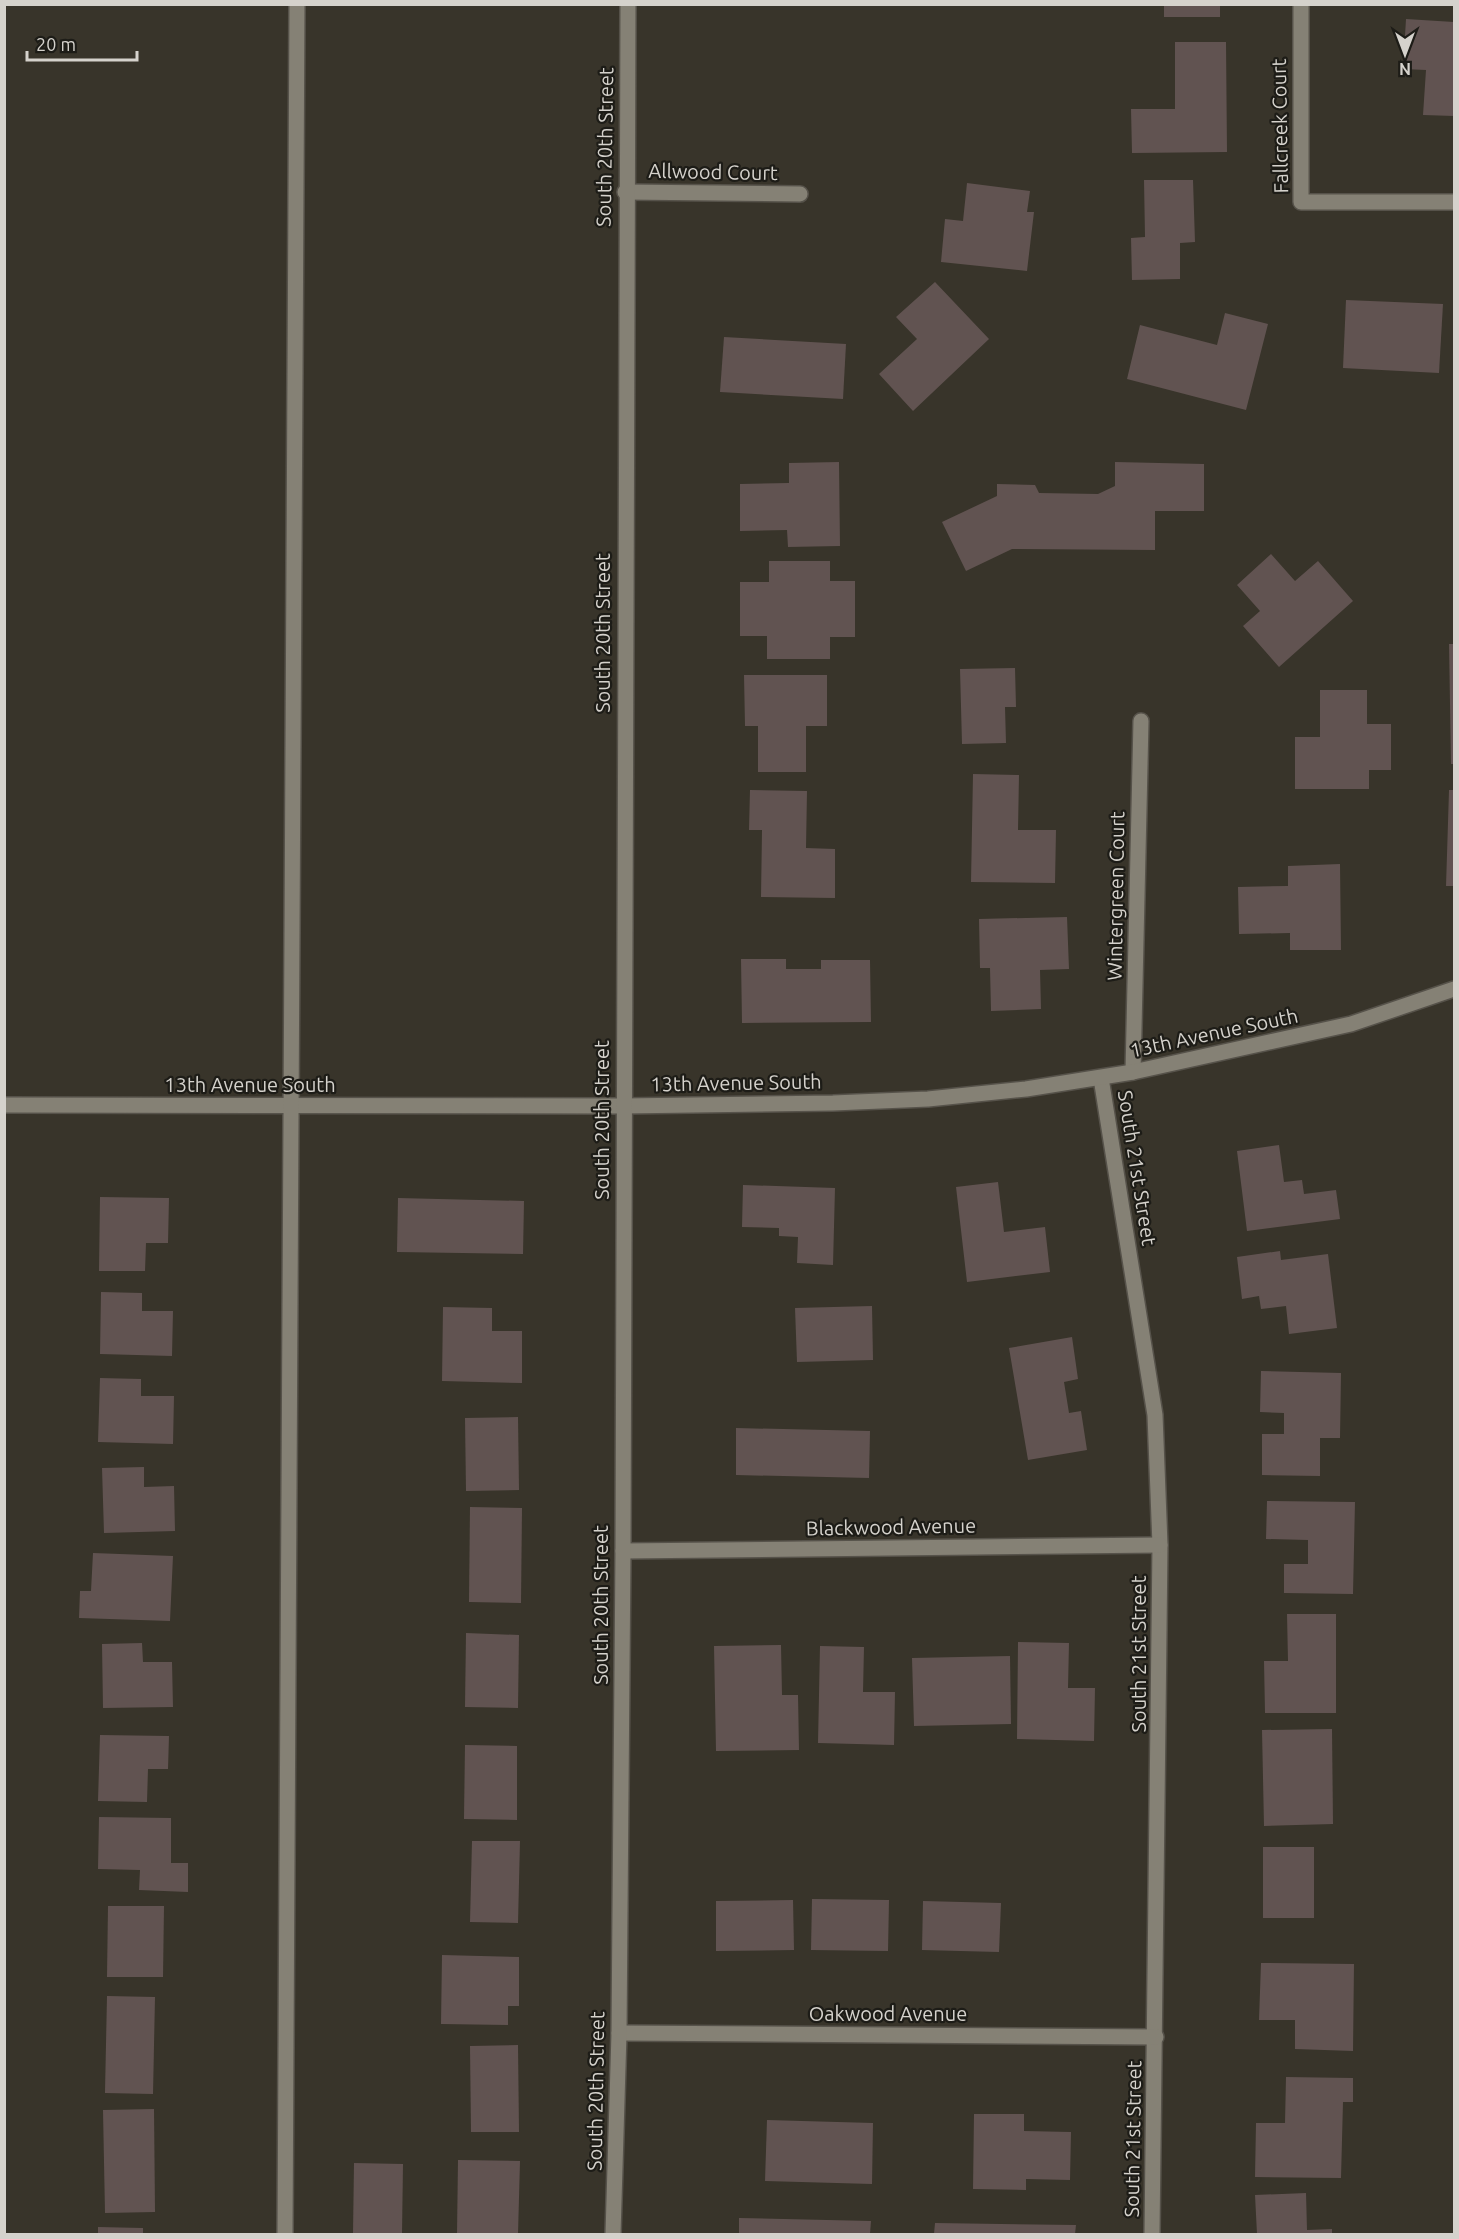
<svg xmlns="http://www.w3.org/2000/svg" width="1459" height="2239" viewBox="0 0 1459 2239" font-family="Ubuntu,sans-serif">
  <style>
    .building { fill: #615351 }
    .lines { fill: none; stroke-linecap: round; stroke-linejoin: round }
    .minor-casing { stroke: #56524a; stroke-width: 18 }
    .minor { stroke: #858175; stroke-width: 15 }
    .labels { text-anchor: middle; stroke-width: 4.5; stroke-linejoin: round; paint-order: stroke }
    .street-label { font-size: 20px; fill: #d5d2cc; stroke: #1d1c17 }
  </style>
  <rect width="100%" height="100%" fill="#38342a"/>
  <g class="building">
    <rect x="1164" y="4" width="56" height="13"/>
    <polygon points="1406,19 1454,22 1454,116 1423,115 1426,70 1403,69"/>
    <polygon points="1175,42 1226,42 1227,152 1132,153 1131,109 1175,109"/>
    <polygon points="1144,180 1193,180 1195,242 1180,243 1180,279 1132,280 1131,238 1145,237"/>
    <polygon points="967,183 1030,191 1027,212 1034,212 1027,271 941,262 945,219 963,221"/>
    <polygon points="935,282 989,339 913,411 879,374 917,339 896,317"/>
    <polygon points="1346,300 1443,304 1439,373 1343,368"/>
    <polygon points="1225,313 1268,324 1246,410 1127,379 1140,325 1217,345"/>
    <polygon points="724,337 846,344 843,399 720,392"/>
    <polygon points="839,462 840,546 788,547 787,530 740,531 740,484 789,483 789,463"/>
    <polygon points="1115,462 1204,464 1204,511 1155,511 1155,550 1012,549 966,571 942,522 997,496 997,484 1035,485 1039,493 1098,494 1115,486"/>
    <polygon points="1271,554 1295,581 1318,561 1353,601 1279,667 1243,626 1260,611 1237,585"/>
    <polygon points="769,561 830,561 830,581 855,581 855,637 830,637 830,659 767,659 767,636 740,636 740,582 769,582"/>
    <polygon points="1449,644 1454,644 1454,764 1451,764"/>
    <polygon points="1015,668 1016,707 1005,707 1006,743 962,744 960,669"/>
    <polygon points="744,675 827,675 827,726 806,726 806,772 758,772 758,726 745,726"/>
    <polygon points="1320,690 1367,690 1367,724 1391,724 1391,770 1369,770 1369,789 1295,789 1295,737 1320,737"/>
    <polygon points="973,774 1019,775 1018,830 1056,830 1055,883 971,882"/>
    <polygon points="750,790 807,791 806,848 835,849 835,898 761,897 762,830 749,830"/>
    <polygon points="1449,790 1454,790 1454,886 1446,886"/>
    <polygon points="1340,864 1341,950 1290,950 1290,933 1239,934 1238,887 1288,886 1288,866"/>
    <polygon points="1067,917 1069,969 1040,970 1041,1009 991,1011 990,968 980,968 979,919"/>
    <polygon points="741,959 786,959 786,969 821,969 821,960 870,960 871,1022 742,1023"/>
    <polygon points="1279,1145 1284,1182 1302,1180 1304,1194 1336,1190 1340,1219 1247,1231 1237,1151"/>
    <polygon points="998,1182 1004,1232 1045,1227 1050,1272 967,1282 956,1187"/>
    <polygon points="743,1185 835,1188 833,1265 797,1263 798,1237 779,1236 779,1228 742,1227"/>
    <polygon points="100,1197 169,1198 168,1243 146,1243 145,1271 99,1271"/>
    <polygon points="398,1198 524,1201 523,1254 397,1252"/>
    <polygon points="1280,1251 1281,1260 1328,1254 1337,1328 1289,1334 1286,1306 1261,1309 1259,1296 1242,1299 1237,1257"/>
    <polygon points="101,1292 142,1293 142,1311 173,1311 172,1356 100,1354"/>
    <polygon points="872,1306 873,1360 797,1362 795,1308"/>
    <polygon points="443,1307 492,1308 492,1331 522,1331 522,1383 442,1381"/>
    <polygon points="1072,1337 1078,1379 1064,1382 1069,1413 1081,1411 1087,1450 1028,1460 1009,1348"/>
    <polygon points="1261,1371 1341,1373 1340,1438 1320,1438 1320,1476 1262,1475 1262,1434 1284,1434 1284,1413 1260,1412"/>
    <polygon points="100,1378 141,1379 141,1396 174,1396 173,1444 98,1442"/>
    <polygon points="518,1417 519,1490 466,1491 465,1418"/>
    <polygon points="736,1428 870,1431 869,1478 736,1475"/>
    <polygon points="144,1467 144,1487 174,1486 175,1531 104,1533 102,1468"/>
    <polygon points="1267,1501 1355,1502 1353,1594 1284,1593 1284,1564 1308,1564 1308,1540 1266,1539"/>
    <polygon points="470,1507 522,1508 521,1603 469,1602"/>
    <polygon points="93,1553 173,1556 170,1621 79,1618 80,1591 91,1591"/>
    <polygon points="1287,1614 1336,1614 1336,1713 1265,1713 1264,1661 1288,1661"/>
    <polygon points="466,1633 519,1635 518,1708 465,1707"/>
    <polygon points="1018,1642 1069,1643 1068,1688 1095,1688 1094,1741 1017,1739"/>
    <polygon points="142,1643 143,1662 172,1662 173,1707 103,1708 102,1644"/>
    <polygon points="781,1645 782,1695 798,1695 799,1750 716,1751 714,1646"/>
    <polygon points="820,1646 864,1647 863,1692 895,1692 894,1745 818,1743"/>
    <polygon points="1010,1656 1011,1724 914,1726 912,1658"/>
    <polygon points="1332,1729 1333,1824 1264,1826 1262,1730"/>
    <polygon points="100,1735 169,1736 168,1769 148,1769 147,1802 98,1801"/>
    <polygon points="465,1745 517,1746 517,1820 464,1819"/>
    <polygon points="99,1817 171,1818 171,1863 188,1863 188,1892 139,1890 140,1870 98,1869"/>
    <polygon points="472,1841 520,1841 518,1923 470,1922"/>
    <rect x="1263" y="1847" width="51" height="71"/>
    <polygon points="812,1899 889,1900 888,1951 811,1950"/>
    <polygon points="793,1900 794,1950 716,1951 716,1901"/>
    <polygon points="923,1901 1001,1903 999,1952 922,1950"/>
    <polygon points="108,1906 164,1906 163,1977 107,1977"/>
    <polygon points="442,1955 519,1957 519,2006 508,2006 508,2025 441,2024"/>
    <polygon points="1261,1963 1354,1964 1353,2051 1295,2049 1295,2020 1259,2020"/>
    <polygon points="107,1996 155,1997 153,2094 105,2093"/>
    <polygon points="518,2045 519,2132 471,2132 470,2046"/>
    <polygon points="1286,2077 1353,2078 1353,2102 1343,2102 1341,2178 1255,2177 1256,2123 1285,2123"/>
    <polygon points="154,2109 155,2212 105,2213 103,2110"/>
    <polygon points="974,2114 1024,2114 1024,2131 1071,2132 1070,2180 1026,2179 1026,2190 973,2189"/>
    <polygon points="767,2120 873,2123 872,2184 765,2181"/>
    <polygon points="458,2160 520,2161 518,2234 457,2234"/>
    <polygon points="354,2163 403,2164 402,2234 353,2234"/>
    <polygon points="1306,2193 1307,2230 1332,2229 1332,2234 1257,2234 1255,2195"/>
    <polygon points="739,2218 871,2221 870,2234 739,2234"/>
    <polygon points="935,2223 1076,2225 1075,2234 934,2234"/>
    <polygon points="98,2227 143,2228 143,2234 98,2234"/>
  </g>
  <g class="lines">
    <g class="minor-casing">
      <g id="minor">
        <polyline points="1301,4 1301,202 1454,202"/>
        <polyline points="625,192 800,194"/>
        <polyline points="1133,1072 1141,721"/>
        <polyline points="1101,1078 1155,1415 1160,1545 1152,2234"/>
        <polyline points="4,1105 623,1106 833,1103 928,1099 1026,1089 1133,1072 1351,1024 1454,989"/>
        <polyline points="623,1551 1160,1545"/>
        <polyline points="619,2033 1156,2037"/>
        <polyline points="285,2234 297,4"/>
        <polyline points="613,2234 619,2033 623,1551 628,4"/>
      </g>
    </g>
    <use href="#minor" class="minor"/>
  </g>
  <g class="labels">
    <g class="street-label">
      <text transform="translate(1280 126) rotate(-91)" y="7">Fallcreek Court</text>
      <text transform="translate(605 147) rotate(-89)" y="7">South 20th Street</text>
      <text transform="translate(713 172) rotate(1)" y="7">Allwood Court</text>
      <text transform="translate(603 633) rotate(-90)" y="7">South 20th Street</text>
      <text transform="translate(1116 896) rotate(-89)" y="7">Wintergreen Court</text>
      <text transform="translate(1214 1033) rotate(-12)" y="7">13th Avenue South</text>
      <text transform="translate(736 1083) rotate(-1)" y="7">13th Avenue South</text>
      <text x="250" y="1092">13th Avenue South</text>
      <text transform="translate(602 1120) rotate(-90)" y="7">South 20th Street</text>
      <text transform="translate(1137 1168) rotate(81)" y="7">South 21st Street</text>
      <text transform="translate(891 1527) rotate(-1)" y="7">Blackwood Avenue</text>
      <text transform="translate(601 1605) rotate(-90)" y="7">South 20th Street</text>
      <text transform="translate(1139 1654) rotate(-90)" y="7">South 21st Street</text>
      <text x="888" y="2021">Oakwood Avenue</text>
      <text transform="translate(596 2091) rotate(-89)" y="7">South 20th Street</text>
      <text transform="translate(1133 2139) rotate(-89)" y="7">South 21st Street</text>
    </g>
  </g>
  <rect width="1459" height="2239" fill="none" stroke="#d5d2cc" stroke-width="12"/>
  <g transform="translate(1405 54) rotate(180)" stroke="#1d1c17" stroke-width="4.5" paint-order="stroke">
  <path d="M0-4.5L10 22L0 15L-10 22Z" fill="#d5d2cc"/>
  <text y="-9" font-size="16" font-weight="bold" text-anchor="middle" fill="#d5d2cc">N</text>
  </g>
  <path d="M27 51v9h110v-9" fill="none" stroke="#d5d2cc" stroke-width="3"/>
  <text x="36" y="51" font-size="18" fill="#d5d2cc" stroke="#1d1c17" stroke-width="4.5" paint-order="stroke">20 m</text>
</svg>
